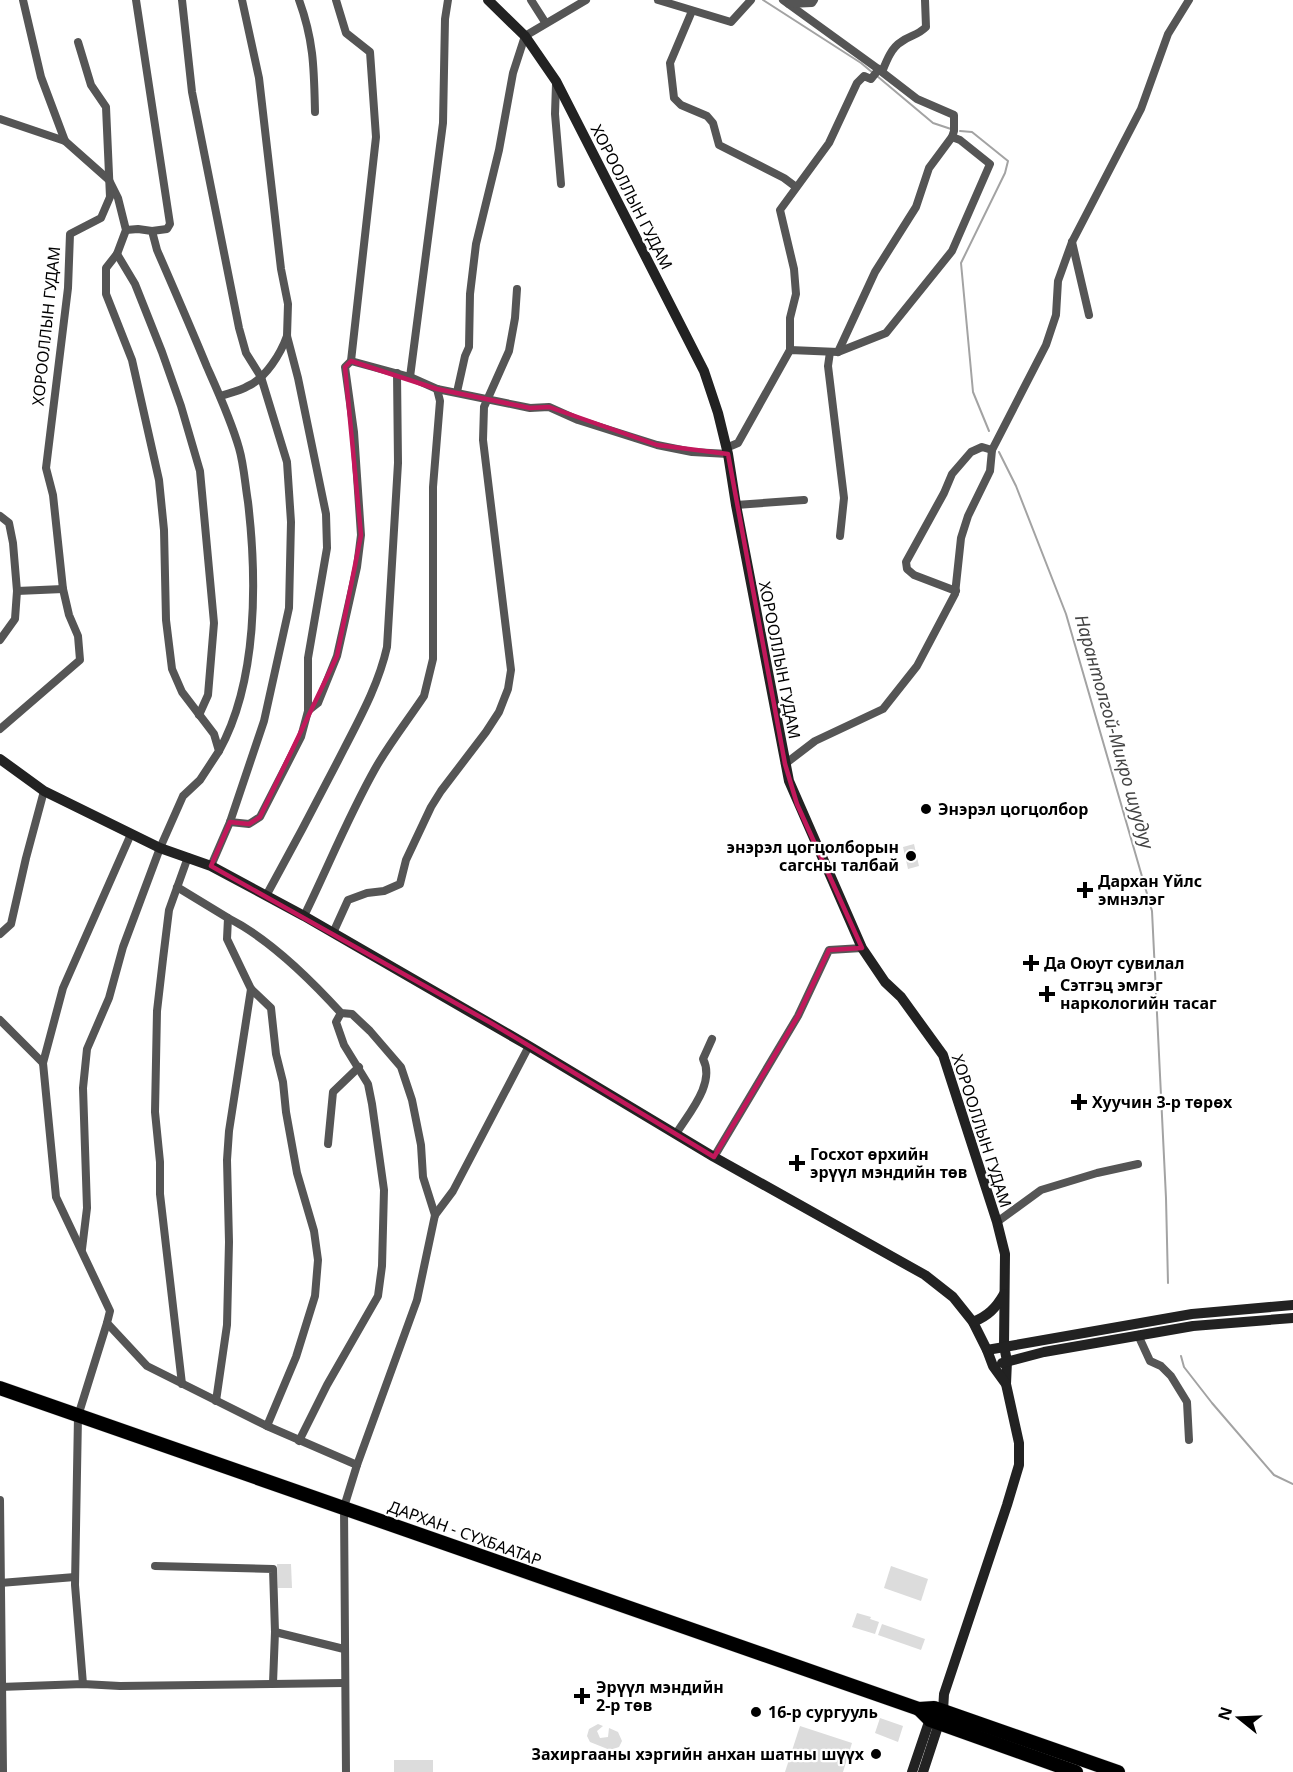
<svg xmlns="http://www.w3.org/2000/svg" width="1293" height="1772" viewBox="0 0 1293 1772" font-family="'Noto Sans',sans-serif">
  <style>
    .green { fill: #dcdcdc }
    .lines { fill: none; stroke-linecap: round; stroke-linejoin: round }
    .stream { stroke: #a3a3a3; stroke-width: 2 }
    .highway-casing { stroke: #dbdbdb; stroke-width: 15 }
    .street { stroke: #555; stroke-width: 8 }
    .secondary { stroke: #222; stroke-width: 10 }
    .highway { stroke: #000; stroke-width: 14 }
    .marked { fill: none; stroke: #c2185b; stroke-width: 4.5; stroke-linejoin: round }
    .poi-dot { fill: #000; stroke: #fff; stroke-width: 2 }
    .labels { text-anchor: middle; stroke-width: 4.5; stroke-linejoin: round; paint-order: stroke }
    .street-label { font-size: 16px; fill: #000; stroke: #fff }
    .poi-label { font-size: 16px; font-weight: bold; fill: #000; stroke: #fff; text-anchor: start }
    .water-label { font-size: 18px; font-style: italic; fill: #444; stroke: #fff }
  </style>
  <rect width="100%" height="100%" fill="#fff"/>
  <g class="green">
    <polygon points="914,844 919,866 908,869 903,847"/>
    <polygon points="277,1564 291,1564 292,1588 278,1588"/>
    <polygon points="891,1566 928,1579 921,1601 884,1588"/>
    <polygon points="857,1613 871,1617 870,1619 879,1622 875,1634 852,1627"/>
    <polygon points="882,1624 925,1639 921,1650 878,1635"/>
    <polygon points="880,1718 903,1726 898,1742 875,1733"/>
    <polygon points="598,1724 603,1726 597,1731 600,1738 608,1737 609,1728 618,1732 622,1741 619,1747 610,1750 590,1742 587,1736 589,1729"/>
    <polygon points="800,1726 852,1743 843,1772 785,1772"/>
    <rect x="394" y="1760" width="39" height="12"/>
  </g>
  <g class="lines">
    <g class="stream">
      <polyline points="763,0 861,63 873,73"/>
      <polyline points="877,76 933,123 951,129"/>
      <polyline points="960,131 972,132 1008,161 1005,173 961,263 973,392 989,431"/>
      <polyline points="999,452 1016,486 1066,614 1152,911 1166,1198 1168,1283"/>
      <polyline points="1181,1356 1184,1367 1212,1403 1274,1475 1293,1484"/>
    </g>
    <g class="highway-casing">
      <g id="highway">
        <polyline points="0,1388 919,1709 934,1708 943,1711 1118,1772"/>
        <polyline points="919,1709 930,1720 1076,1772"/>
      </g>
    </g>
    <g class="street">
      <polyline points="23,0 41,77 65,141 109,180 118,198 126,230 117,254 106,268 106,294 132,360 159,480 164,530 166,620 172,669 182,692 214,734 219,751 200,780 183,796 160,848 123,947 109,998 87,1049 83,1088 87,1208 82,1249"/>
      <polyline points="136,0 170,224 167,229 152,231"/>
      <polyline points="182,0 192,92 239,328 246,353 261,377 287,462 291,522 289,608 264,721 230,822 211,866"/>
      <polyline points="242,0 259,78 281,269 288,304 287,336 298,378 326,514 327,548 308,658 308,711 318,703 337,656 357,567 361,535 354,432 345,367 351,361 410,377 437,389 530,408 549,407 578,420 657,445 692,452 728,454"/>
      <path d="M 299,0 C 314,41 314,69 315,112"/>
      <polyline points="336,0 346,33 370,52 376,137 351,361"/>
      <polyline points="531,0 545,22"/>
      <polyline points="658,0 731,22 751,0"/>
      <polyline points="783,0 881,71"/>
      <polyline points="789,4 812,3 814,0"/>
      <polyline points="692,11 670,63 674,98 681,105 707,116 713,123 719,145 784,178 796,187"/>
      <polyline points="556,84 555,114 561,184"/>
      <polyline points="0,119 65,141"/>
      <path d="M 126,230 L 138,229 L 152,231 L 157,250 C 174,289 191,328 207,367 C 219,394 231,420 239,448 C 244,465 245,484 248,502 C 257,579 258,681 219,751"/>
      <polyline points="1072,242 1089,315"/>
      <polyline points="117,254 135,284 162,352 181,406 200,471 214,623 208,695 199,715"/>
      <polyline points="790,350 790,318 796,294 794,269 780,210 829,143 857,83 864,76 871,79 879,69"/>
      <polyline points="830,352 828,366 844,498 840,536"/>
      <path d="M 838,352 L 875,272 L 916,207 L 929,168 L 952,137 L 954,131 L 954,115 L 917,99 L 882,72 C 886,62 891,48 901,42 C 910,35 917,36 926,27 L 925,0"/>
      <polyline points="410,377 443,123 445,19 448,0"/>
      <polyline points="457,392 465,356 469,347 470,294 476,244 499,150 513,73 525,36 586,0"/>
      <path d="M 220,396 C 229,393 240,391 248,386 C 266,378 281,353 287,336"/>
      <polyline points="726,448 738,443 790,350 838,352 886,333 952,251 990,164 960,140 952,137"/>
      <polyline points="736,505 804,500"/>
      <polyline points="0,516 9,523 13,543 17,591 15,619 0,640"/>
      <polyline points="17,591 63,589"/>
      <polyline points="956,591 914,575 907,569 906,562 944,493 952,474 971,452 982,447 992,450"/>
      <polyline points="0,729 80,660 78,636 69,615 63,589 53,495 46,468 68,288 70,234 101,218 110,197 106,107 91,85 78,42"/>
      <polyline points="785,764 815,741 883,709 917,666 955,594 961,538 968,516 990,471 992,450 1046,345 1056,315 1058,281 1072,242 1141,109 1168,34 1189,0"/>
      <polyline points="230,822 249,824 260,817 301,737 308,711"/>
      <polyline points="177,887 228,918 227,939 251,989 271,1008 276,1054 283,1082 286,1112 297,1173 314,1231 318,1260 315,1296 296,1357 267,1426"/>
      <path d="M 266,896 C 293,847 319,798 344,749 C 361,716 379,683 387,647 L 398,463 L 397,373"/>
      <path d="M 304,916 C 328,867 348,817 375,769 C 389,744 408,720 424,696 L 433,659 L 433,487 L 440,401 L 437,389"/>
      <path d="M 228,918 C 268,938 311,980 341,1013 L 352,1014 L 370,1031 L 401,1067 L 412,1100 L 421,1145 L 423,1177 L 435,1215"/>
      <polyline points="333,933 348,900 367,893 384,891 400,884 406,860 431,807 441,791 486,732 499,712 508,689 511,670 483,440 484,407 509,351 515,318 517,289"/>
      <polyline points="0,934 11,924 26,858 44,791"/>
      <polyline points="0,1020 43,1063 56,1197 110,1311 107,1323 147,1366 267,1426 357,1465"/>
      <polyline points="43,1063 63,988 131,834"/>
      <path d="M 676,1134 C 688,1114 716,1083 703,1059 L 712,1039"/>
      <polyline points="328,1144 333,1092 359,1067"/>
      <polyline points="714,1157 798,1016 829,950 862,948"/>
      <polyline points="997,1222 1041,1190 1097,1173 1138,1164"/>
      <polyline points="1138,1335 1150,1361 1161,1366 1171,1376 1187,1402 1189,1440"/>
      <polyline points="182,1384 160,1194 160,1162 155,1112 157,1011 163,959 169,910 188,857"/>
      <polyline points="216,1401 227,1325 229,1242 227,1160 229,1131 251,989"/>
      <polyline points="299,1441 327,1385 378,1296 382,1266 384,1190 372,1104 368,1084 344,1045 336,1022 341,1013"/>
      <polyline points="0,1500 3,1772"/>
      <polyline points="155,1566 273,1569 275,1632 273,1683"/>
      <polyline points="0,1583 75,1577"/>
      <polyline points="275,1632 344,1649"/>
      <polyline points="83,1684 75,1585 78,1416 107,1323"/>
      <polyline points="0,1687 83,1684 120,1686 344,1683"/>
      <polyline points="346,1772 344,1507 357,1465 417,1300 435,1215 453,1191 529,1046"/>
    </g>
    <g class="secondary">
      <polyline points="488,0 525,36 556,81 704,371 718,413 728,454 736,505 789,781 862,948 885,982 901,997 943,1055 997,1222 1005,1254 1004,1346 1007,1361 1006,1384"/>
      <polyline points="0,759 44,791 160,848 211,866 304,916 529,1046 714,1157 925,1275 953,1297 973,1322 987,1350 993,1366 1006,1384 1019,1443 1019,1465 1007,1505 944,1694 943,1711 923,1772"/>
      <path d="M 973,1322 C 988,1316 996,1308 1004,1294"/>
      <polyline points="987,1350 1192,1314 1293,1305"/>
      <polyline points="1002,1363 1044,1352 1193,1326 1293,1318"/>
      <polyline points="912,1772 932,1713"/>
    </g>
    <use href="#highway" class="highway"/>
  </g>
  <path class="marked" d="M 351,361 L 437,389 L 530,408 L 549,407 L 657,445 L 728,454 L 785,764 L 797,804 L 862,948 L 829,950 L 798,1016 L 714,1157 L 491,1023 L 211,866 L 230,822 L 249,824 L 260,817 L 337,656 L 361,535 L 345,367 Z"/>
  <g class="poi-dot">
    <circle cx="926" cy="809" r="6"/>
    <circle cx="911" cy="856" r="6"/>
    <path d="M1082 881h6v6h6v6h-6v6h-6v-6h-6v-6h6z"/>
    <path d="M1028 954h6v6h6v6h-6v6h-6v-6h-6v-6h6z"/>
    <path d="M1044 985h6v6h6v6h-6v6h-6v-6h-6v-6h6z"/>
    <path d="M1076 1093h6v6h6v6h-6v6h-6v-6h-6v-6h6z"/>
    <path d="M794 1154h6v6h6v6h-6v6h-6v-6h-6v-6h6z"/>
    <path d="M579 1687h6v6h6v6h-6v6h-6v-6h-6v-6h6z"/>
    <circle cx="756" cy="1712" r="6"/>
    <circle cx="876" cy="1754" r="6"/>
  </g>
  <g class="labels">
    <g class="street-label">
      <text transform="translate(632 197) rotate(63)" y="6">ХОРООЛЛЫН ГУДАМ</text>
      <text transform="translate(46 326) rotate(-84)" y="6">ХОРООЛЛЫН ГУДАМ</text>
      <text transform="translate(780 660) rotate(79)" y="6">ХОРООЛЛЫН ГУДАМ</text>
      <text transform="translate(982 1131) rotate(72)" y="6">ХОРООЛЛЫН ГУДАМ</text>
      <text transform="translate(465 1533) rotate(20)" y="6">ДАРХАН - СҮХБААТАР</text>
    </g>
    <g class="poi-label">
      <text x="938" y="815">Энэрэл цогцолбор</text>
      <text x="899" y="853" text-anchor="end">энэрэл цогцолборын<tspan x="899" dy="18">сагсны талбай</tspan></text>
      <text x="1098" y="887">Дархан Үйлс<tspan x="1098" dy="18">эмнэлэг</tspan></text>
      <text x="1044" y="969">Да Оюут сувилал</text>
      <text x="1060" y="991">Сэтгэц эмгэг<tspan x="1060" dy="18">наркологийн тасаг</tspan></text>
      <text x="1092" y="1108">Хуучин 3-р төрөх</text>
      <text x="810" y="1160">Госхот өрхийн<tspan x="810" dy="18">эрүүл мэндийн төв</tspan></text>
      <text x="596" y="1693">Эрүүл мэндийн<tspan x="596" dy="18">2-р төв</tspan></text>
      <text x="768" y="1718">16-р сургууль</text>
      <text x="864" y="1760" text-anchor="end">Захиргааны хэргийн анхан шатны шүүх</text>
    </g>
    <g class="water-label">
      <text transform="translate(1114 732) rotate(74)" y="6">Нарантолгой-Микро шуудуу</text>
    </g>
  </g>
  <g transform="translate(1239 1718) rotate(288)" stroke="#ffffff" stroke-width="4.5" paint-order="stroke">
  <path d="M0-4.5L10 22L0 15L-10 22Z" fill="#000000"/>
  <text y="-9" font-size="16" font-weight="bold" text-anchor="middle" fill="#000000">N</text>
  </g>
</svg>
